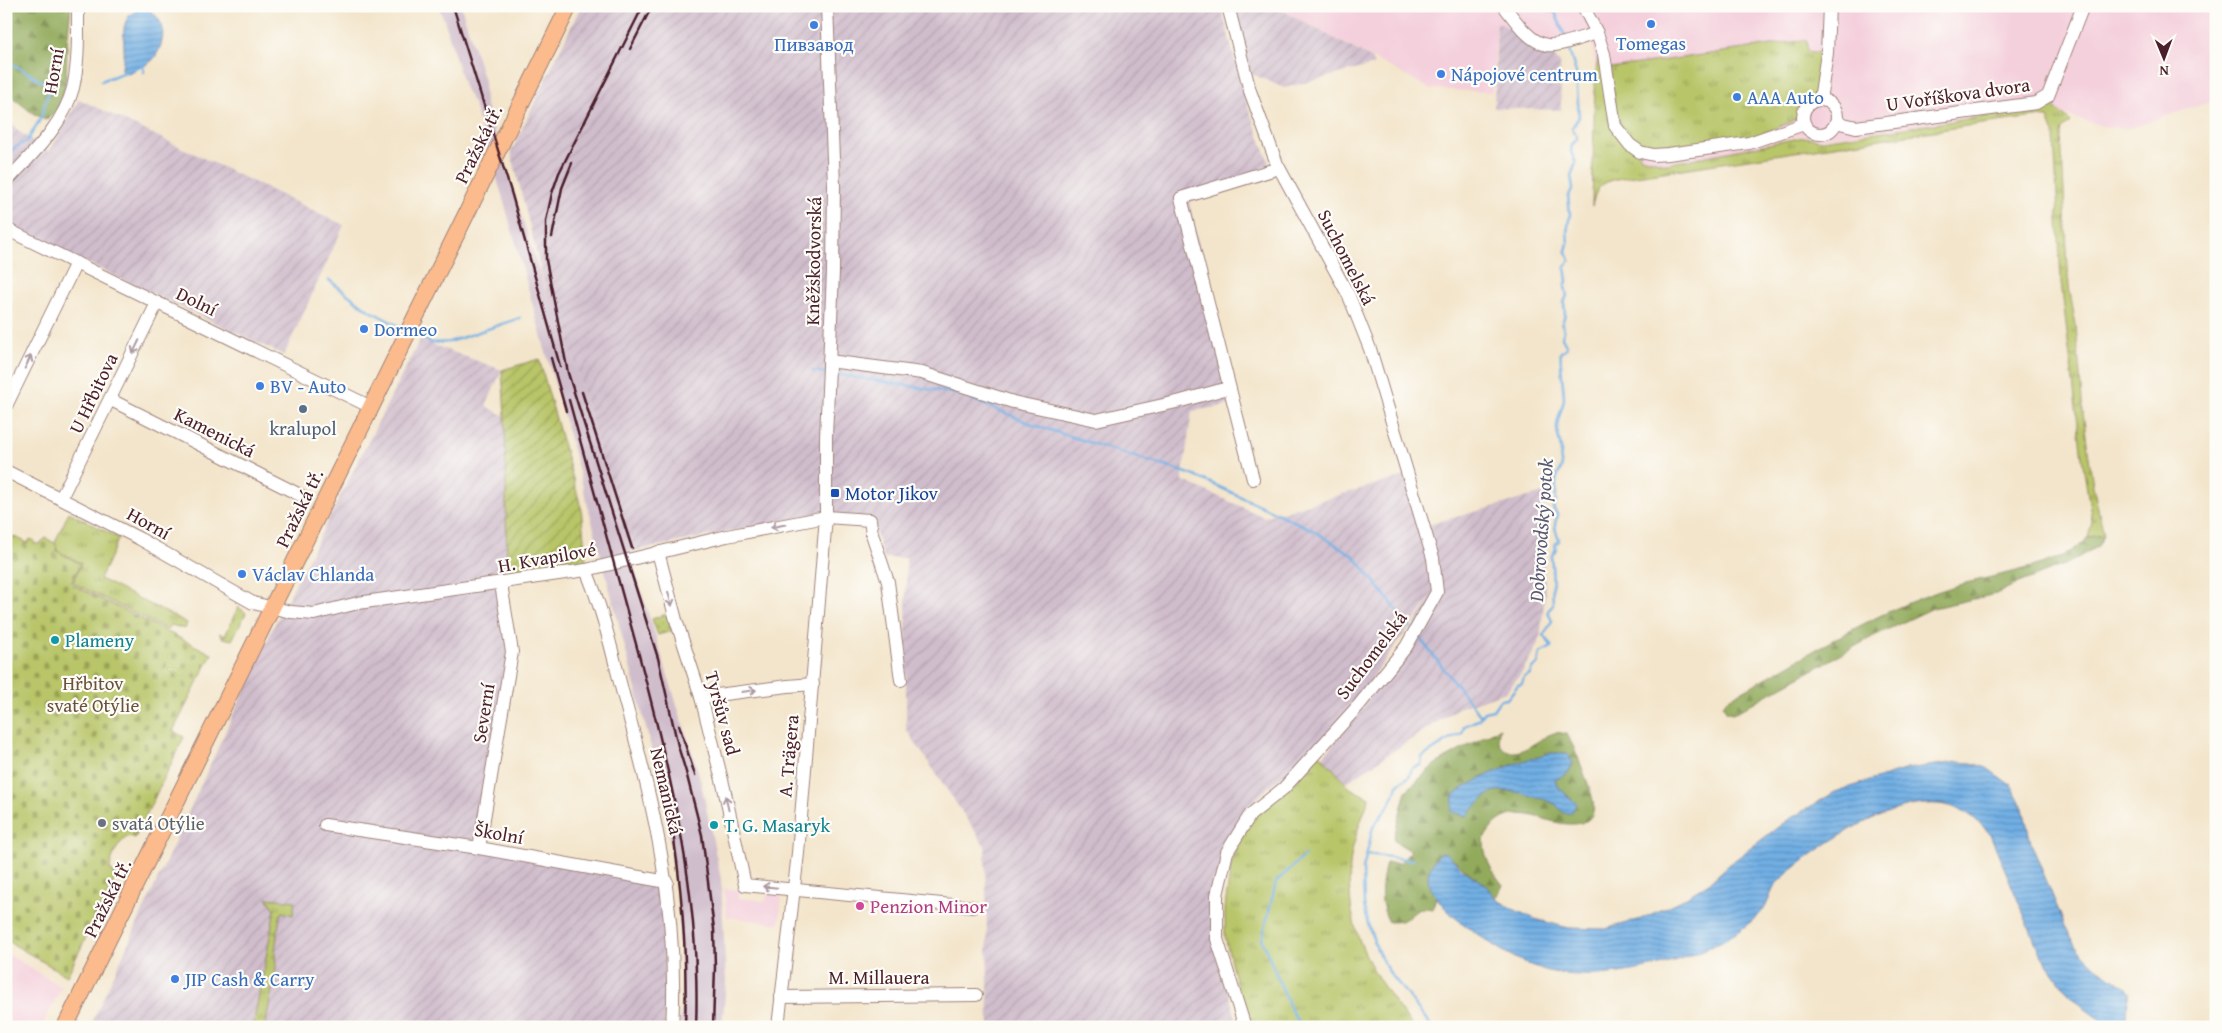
<svg xmlns="http://www.w3.org/2000/svg" width="2222" height="1033" viewBox="0 0 2222 1033" font-family="'Gentium Book Plus',serif">
  <style>
    .built { fill: #f4cfdc }
    .industrial { fill: url(#industrial-furrows) }
    .railway { fill: #d0bdcc }
    .grass { fill: url(#grass-tufts); stroke: #817249 }
    .forest { fill: url(#forest-firs); stroke: #6e6444 }
    .cemetery { fill: url(#cemetery-stones); stroke: #817249 }
    .park { fill: url(#park-dots); stroke: #817249 }
    .garden { fill: url(#garden-furrows); stroke: #817249 }
    .water { fill: url(#water-rules); stroke: #5e6788 }
    .lines { fill: none; stroke-linecap: round; stroke-linejoin: round }
    .stream { stroke: #71afe4; stroke-width: 2.5 }
    .minor-casing { stroke: #9e827b; stroke-width: 14 }
    .major-casing { stroke: #9e827b; stroke-width: 18 }
    .minor { stroke: #fff; stroke-width: 12 }
    .major { stroke: #fbbb8c; stroke-width: 16 }
    .rail { stroke: #4a1f2b; stroke-width: 2.5 }
    .oneway { stroke: #ae9aa0 }
    .shop-dot { fill: #3f7fe0; stroke: #fdfcf7; stroke-width: 2 }
    .service-dot { fill: #5c6f8a; stroke: #fdfcf7; stroke-width: 2 }
    .transit-dot { fill: #1a4fb4; stroke: #fdfcf7; stroke-width: 2 }
    .culture-dot { fill: #0f9aa8; stroke: #fdfcf7; stroke-width: 2 }
    .worship-dot { fill: #6b7280; stroke: #fdfcf7; stroke-width: 2 }
    .hotel-dot { fill: #d1479c; stroke: #fdfcf7; stroke-width: 2 }
    .labels { text-anchor: middle; stroke-width: 4.5; stroke-linejoin: round; paint-order: stroke }
    .shop-label { font-size: 19px; fill: #366cbe; stroke: #fdfcf7; text-anchor: start }
    .street-label { font-size: 19px; fill: #4a1f2b; stroke: #fdfcf7 }
    .service-label { font-size: 19px; fill: #4e5e75; stroke: #fdfcf7 }
    .transit-label { font-size: 19px; fill: #164399; stroke: #fdfcf7; text-anchor: start }
    .culture-label { font-size: 19px; fill: #0d838f; stroke: #fdfcf7; text-anchor: start }
    .park-label { font-size: 19px; fill: #6b513d; stroke: #fdfcf7 }
    .worship-label { font-size: 19px; fill: #5b616d; stroke: #fdfcf7; text-anchor: start }
    .hotel-label { font-size: 19px; fill: #b23c85; stroke: #fdfcf7; text-anchor: start }
    .water-label { font-size: 20px; font-style: italic; fill: #5a5975; stroke: #fdfcf7 }
  </style>
  <defs>
    <pattern id="industrial-furrows" width="10" height="10" patternUnits="userSpaceOnUse" patternTransform="scale(1.25)"><rect width="10" height="10" fill="#d0bdcc"/><path d="M-1 1l2-2M0 10L10 0M9 11l2-2" fill="none" stroke="#b4a2af"/></pattern>
    <pattern id="grass-tufts" width="24" height="20" patternUnits="userSpaceOnUse" patternTransform="scale(1.25)"><rect width="24" height="20" fill="#b8c567"/><path d="M3 7l-1-3M5 7V3M7 7l1-3M15 17l-1-3M17 17v-4M19 17l1-3" fill="none" stroke="#989f55"/></pattern>
    <pattern id="forest-firs" width="22" height="20" patternUnits="userSpaceOnUse" patternTransform="scale(1.25)"><rect width="22" height="20" fill="#92aa5c"/><path d="M5 1l3.5 6h-7zM16 11l3.5 6h-7z" fill="#798a4c"/></pattern>
    <pattern id="cemetery-stones" width="16" height="16" patternUnits="userSpaceOnUse" patternTransform="scale(1.25)"><rect width="16" height="16" fill="#b8c567"/><path d="M2 7V4a2 2 0 0 1 4 0v3zM10 15v-3a2 2 0 0 1 4 0v3z" fill="#989f55"/></pattern>
    <pattern id="park-dots" width="8" height="8" patternUnits="userSpaceOnUse" patternTransform="scale(1.25)"><rect width="8" height="8" fill="#b8c567"/><path d="M2 2h.1M6 6h.1" fill="none" stroke="#989f55" stroke-width="1.8" stroke-linecap="round"/></pattern>
    <pattern id="garden-furrows" width="10" height="10" patternUnits="userSpaceOnUse" patternTransform="scale(1.25)"><rect width="10" height="10" fill="#b8c567"/><path d="M-1 1l2-2M0 10L10 0M9 11l2-2" fill="none" stroke="#989f55"/></pattern>
    <pattern id="water-rules" width="6" height="5" patternUnits="userSpaceOnUse" patternTransform="scale(1.25)"><rect width="6" height="5" fill="#71afe4"/><path d="M0 2.5h6" fill="none" stroke="#5f8eb9"/></pattern>
  </defs>
  <rect width="100%" height="100%" fill="#fdfcf7"/>
  <filter id="ink" filterUnits="userSpaceOnUse"><feTurbulence type="fractalNoise" baseFrequency=".02" numOctaves="2"/><feDisplacementMap in="SourceGraphic" scale="10" xChannelSelector="R" yChannelSelector="G"/><feConvolveMatrix kernelMatrix="1 2 1 2 8 2 1 2 1" color-interpolation-filters="sRGB"/></filter>
  <filter id="wash" filterUnits="userSpaceOnUse"><feTurbulence type="fractalNoise" baseFrequency=".0096" numOctaves="4" result="noise"/><feDisplacementMap in="SourceGraphic" scale="20" xChannelSelector="R" yChannelSelector="G"/><feGaussianBlur stdDeviation="1.12" result="paint"/><feColorMatrix in="noise" values="0 0 0 0 0 0 0 0 0 0 0 0 0 0 0 0 0 1.4 0 .05"/><feComposite in="paint" operator="in"/></filter>
  <g filter="url(#wash)">
    <rect width="100%" height="100%" fill="#f3e5cb"/>
    <g class="built">
      <polygon points="1274,6 2216,6 2216,100 2130,128 2106,127 2042,108 1830,137 1818,138 1801,135 1735,151 1635,167 1603,132 1592,37 1546,48 1497,23 1492,92 1431,89"/>
      <polygon points="724,888 738,890 738,898 766,901 768,893 782,895 779,924 727,917"/>
      <polygon points="6,953 62,987 41,1027 6,1027"/>
    </g>
    <g class="industrial">
      <polygon points="581,6 1221,6 1245,98 1270,165 1189,202 1234,404 1192,411 1182,480 1264,517 1405,476 1420,527 1543,493 1542,541 1545,593 1540,639 1523,671 1506,692 1458,708 1341,786 1321,759 1358,715 1435,592 1347,712 1301,762 1272,784 1245,809 1217,905 1216,953 1239,1027 989,1027 985,846 906,729 906,558 883,558 872,519 816,514 629,552 556,298 548,299 511,152"/>
      <polygon points="1234,6 1274,6 1371,58 1374,65 1284,88 1250,73"/>
      <polygon points="1497,22 1546,48 1560,63 1561,110 1494,108"/>
      <polygon points="79,99 344,225 284,355 6,225 6,118 18,131 49,152"/>
      <polygon points="420,340 502,370 486,406 505,416 508,656 473,843 664,879 665,1027 90,1027 272,630"/>
    </g>
    <polygon class="railway" points="438,6 461,6 484,81 485,102 548,299 556,298 629,552 700,778 721,879 726,982 722,1027 680,1027 682,999 679,911 664,797 578,468 505,205 474,105 464,87 444,19"/>
    <g class="grass">
      <polygon points="1807,40 1807,51 1821,53 1814,95 1805,103 1797,118 1789,123 1750,138 1650,150 1627,136 1621,125 1616,112 1610,68"/>
      <path d="M 1598,58 L 1602,60 L 1607,102 L 1641,157 L 1666,164 L 1804,137 L 1822,140 L 2037,109 L 2052,105 L 2071,122 L 2062,129 L 2061,134 L 2069,287 L 2076,326 L 2083,413 L 2093,486 L 2104,535 L 2088,537 L 2092,521 L 2082,458 L 2061,282 L 2054,134 L 2048,118 L 2034,117 L 1960,127 L 1623,178 C 1602,182 1597,184 1592,206 L 1595,79 Z"/>
      <polygon points="69,512 119,538 100,579 187,623 185,629 171,625 168,630 73,583 81,563 57,551 55,542"/>
      <polygon points="238,607 246,613 232,640 223,638 219,633 225,636"/>
      <path d="M 1320,754 L 1350,788 L 1369,798 C 1362,819 1352,842 1350,864 C 1345,935 1372,973 1413,1027 L 1250,1027 L 1235,980 L 1225,936 L 1225,907 L 1231,865 L 1247,824 Z"/>
      <polygon points="267,898 295,901 293,915 283,912 280,916 275,951 276,968 265,1027 253,1027 275,909"/>
    </g>
    <g class="forest">
      <path d="M 6,6 L 71,6 C 70,19 68,32 67,45 C 66,67 70,108 45,120 L 31,112 L 6,92 Z"/>
      <path d="M 2104,535 L 2098,546 L 2069,563 L 2016,584 L 1996,594 L 1933,608 L 1874,636 L 1740,710 L 1732,713 L 1726,711 L 1723,705 L 1726,700 C 1801,660 1873,611 1955,586 C 1988,576 2069,565 2088,537 Z"/>
      <path d="M 1500,728 C 1498,735 1497,741 1502,747 C 1516,763 1539,737 1554,733 C 1558,732 1562,733 1566,734 C 1575,747 1580,762 1585,776 C 1593,797 1605,825 1569,824 C 1550,824 1533,811 1512,815 C 1498,818 1491,827 1484,839 C 1484,859 1491,870 1503,885 L 1496,899 C 1481,879 1464,871 1447,853 L 1431,888 L 1436,895 L 1433,909 C 1414,905 1415,916 1401,921 C 1397,922 1392,922 1389,922 C 1378,902 1381,884 1386,863 L 1400,863 L 1411,851 L 1393,840 L 1406,791 L 1434,765 Z"/>
    </g>
    <path class="cemetery" d="M 6,533 L 28,543 L 30,539 L 35,541 L 34,544 L 39,544 L 46,538 L 56,544 L 57,551 L 80,564 L 71,584 L 212,654 L 173,731 L 184,737 L 135,838 L 130,836 C 119,839 110,859 110,870 L 117,875 L 67,976 L 6,940 Z"/>
    <polygon class="park" points="667,614 672,631 658,635 652,619"/>
    <polygon class="garden" points="539,359 581,507 586,561 507,578 505,416 502,370"/>
    <g class="water">
      <path d="M 143,7 C 165,16 168,37 155,57 C 150,65 136,69 128,73 L 122,70 C 122,63 124,57 124,50 C 124,29 120,17 143,7 Z"/>
      <path d="M 1550,753 L 1567,753 L 1573,763 L 1568,773 L 1555,780 L 1558,787 L 1577,804 L 1571,813 L 1563,813 C 1560,810 1558,806 1555,804 C 1542,798 1506,787 1493,792 C 1487,794 1471,811 1467,816 L 1452,812 L 1453,795 C 1482,775 1516,762 1550,753 Z"/>
      <path d="M 1957,762 L 1972,763 L 1987,768 L 2012,786 L 2023,808 L 2031,843 L 2065,926 L 2079,950 L 2096,967 L 2127,988 L 2130,993 C 2128,1005 2122,1017 2131,1027 L 2110,1027 L 2084,1008 L 2064,988 L 2040,953 L 1990,834 C 1981,824 1972,815 1961,810 C 1906,784 1818,846 1779,881 C 1772,887 1770,899 1765,907 C 1761,915 1750,922 1743,928 C 1698,961 1608,984 1553,972 C 1517,964 1486,941 1457,919 C 1447,911 1428,891 1428,877 C 1428,868 1435,860 1440,853 L 1447,853 L 1462,869 L 1485,884 L 1496,899 L 1513,909 L 1535,919 L 1569,928 L 1605,929 L 1641,919 L 1683,899 L 1709,883 L 1731,863 L 1786,821 L 1835,792 L 1907,769 Z"/>
    </g>
    <g class="lines">
      <g class="stream">
        <polyline points="1543,6 1544,9 1555,12 1566,39"/>
        <polyline points="6,60 50,86 41,118 27,141 6,153"/>
        <polyline points="140,67 143,66 144,72"/>
        <polyline points="101,81 128,71"/>
        <polyline points="329,280 367,309 404,329"/>
        <polyline points="413,334 432,343 449,342 520,318"/>
        <polyline points="812,371 826,373"/>
        <polyline points="834,374 959,394 1034,425 1193,475 1309,528 1354,556 1411,628"/>
        <polyline points="1418,636 1480,715"/>
        <polyline points="1367,854 1413,860"/>
        <polyline points="1301,1027 1292,1012 1262,940 1276,882 1305,855"/>
        <path d="M 1432,1027 L 1387,969 L 1378,952 L 1368,924 L 1364,905 L 1363,869 L 1373,827 L 1390,804 L 1399,783 L 1409,777 L 1412,768 L 1421,765 L 1422,757 C 1433,751 1452,736 1462,734 L 1464,726 L 1478,720 L 1484,712 L 1493,710 L 1500,700 L 1507,699 L 1518,685 L 1522,684 L 1524,677 L 1530,674 L 1532,668 L 1538,664 L 1540,653 L 1552,647 L 1544,635 L 1552,621 L 1548,611 L 1553,605 C 1552,588 1554,575 1551,557 L 1556,549 L 1555,544 L 1559,541 C 1558,533 1551,526 1558,516 L 1553,508 L 1556,501 C 1556,496 1555,481 1557,477 C 1559,472 1561,470 1562,465 C 1559,459 1561,456 1561,450 C 1561,445 1557,435 1557,428 C 1557,418 1564,405 1564,398 C 1564,390 1559,356 1561,352 C 1563,350 1565,349 1567,347 L 1562,337 L 1564,331 L 1562,324 L 1565,314 L 1564,303 L 1567,295 L 1565,287 L 1567,281 L 1565,267 L 1570,260 L 1566,251 L 1568,243 L 1567,232 L 1570,214 L 1568,196 L 1573,189 L 1571,176 L 1576,163 L 1571,152 L 1572,144 L 1576,141 L 1577,137 L 1572,128 L 1579,117 L 1576,73 L 1568,47"/>
      </g>
    </g>
  </g>
  <g filter="url(#ink)">
    <g class="lines">
      <g class="minor-casing">
        <g id="minor">
          <polyline points="1228,6 1250,91 1277,164 1349,296 1370,349 1433,558 1437,592 1406,647 1359,705 1284,788 1250,815 1227,852 1217,895 1217,939 1245,1027"/>
          <path d="M 1504,6 C 1515,20 1529,42 1547,45 C 1559,47 1585,36 1597,33"/>
          <polyline points="1583,6 1597,33 1604,54 1615,126 1630,145 1640,152 1654,155 1668,154 1749,143 1804,124"/>
          <polyline points="1820,100 1827,53 1829,6"/>
          <circle cx="1820" cy="117" r="17"/>
          <polyline points="1836,122 1856,127 2036,103 2048,96 2083,6"/>
          <path d="M 6,182 C 32,154 63,126 73,88 C 79,61 78,33 78,6"/>
          <polyline points="6,229 371,407"/>
          <polyline points="829,361 922,373 1013,402 1096,420 1181,401 1228,388"/>
          <polyline points="111,400 302,496"/>
          <polyline points="6,406 76,263"/>
          <polyline points="6,471 140,539 253,603 291,612 314,614 358,603 586,570 727,536 826,517 870,520 872,534 888,582 901,680"/>
          <polyline points="1253,479 1181,198 1279,168"/>
          <polyline points="61,498 157,303"/>
          <polyline points="658,552 676,620 701,697 724,788 745,885 973,907"/>
          <path d="M 586,570 C 603,610 612,652 623,694 C 654,805 679,911 672,1027"/>
          <polyline points="701,697 788,686 813,684"/>
          <polyline points="325,825 479,848 667,882"/>
          <polyline points="479,848 512,652 501,584"/>
          <polyline points="781,997 976,995"/>
          <polyline points="778,1027 798,853 826,517 826,437 833,272 834,185 827,6"/>
        </g>
      </g>
      <g class="major-casing">
        <polyline id="major" points="65,1027 569,6"/>
      </g>
      <use href="#minor" class="minor"/>
      <use href="#major" class="major"/>
      <g class="rail">
        <polyline points="453,6 512,195 560,366"/>
        <polyline points="643,6 559,173 552,193 546,221 546,260 568,373 658,658 678,746 686,772 702,835 714,929 715,967 713,1027"/>
        <polyline points="630,49 652,6"/>
        <polyline points="552,237 562,188 572,163"/>
        <polyline points="551,358 566,411"/>
        <polyline points="582,392 632,548"/>
        <path d="M 569,400 C 592,485 616,570 639,655 C 672,779 701,898 696,1027"/>
        <polyline points="679,725 695,775"/>
        <path d="M 664,781 C 680,863 688,943 685,1027"/>
      </g>
    </g>
    <defs><path id="oneway-shaft" d="M-6 0H5M1.5-3L5.5 0L1.5 3" fill="none" stroke-width="1.6" stroke-linecap="round" stroke-linejoin="round" transform="scale(1.25)"/></defs>
    <g class="oneway">
      <use href="#oneway-shaft" transform="translate(136 347) rotate(116)"/>
      <use href="#oneway-shaft" transform="translate(28 362) rotate(-64)"/>
      <use href="#oneway-shaft" transform="translate(778 526) rotate(169)"/>
      <use href="#oneway-shaft" transform="translate(670 599) rotate(75)"/>
      <use href="#oneway-shaft" transform="translate(749 691) rotate(-8)"/>
      <use href="#oneway-shaft" transform="translate(727 803) rotate(-102)"/>
      <use href="#oneway-shaft" transform="translate(770 887) rotate(-174)"/>
    </g>
  </g>
  <g class="shop-dot">
    <circle cx="1651" cy="24" r="5"/>
    <circle cx="814" cy="25" r="5"/>
    <circle cx="1441" cy="74" r="5"/>
    <circle cx="1737" cy="97" r="5"/>
    <circle cx="364" cy="329" r="5"/>
    <circle cx="260" cy="386" r="5"/>
    <circle cx="242" cy="574" r="5"/>
    <circle cx="175" cy="979" r="5"/>
  </g>
  <circle class="service-dot" cx="303" cy="409" r="5"/>
  <rect class="transit-dot" x="830" y="488" width="10" height="10" rx="2.5"/>
  <g class="culture-dot">
    <circle cx="55" cy="640" r="5"/>
    <circle cx="714" cy="825" r="5"/>
  </g>
  <circle class="worship-dot" cx="102" cy="823" r="5"/>
  <circle class="hotel-dot" cx="860" cy="906" r="5"/>
  <g class="labels">
    <g class="shop-label">
      <text x="1651" y="50" text-anchor="middle">Tomegas</text>
      <text x="814" y="51" text-anchor="middle">Пивзавод</text>
      <text x="1451" y="81">Nápojové centrum</text>
      <text x="1747" y="104">AAA Auto</text>
      <text x="374" y="336">Dormeo</text>
      <text x="270" y="393">BV - Auto</text>
      <text x="252" y="581">Václav Chlanda</text>
      <text x="185" y="986">JIP Cash &amp; Carry</text>
    </g>
    <g class="street-label">
      <text transform="translate(53 71) rotate(-80)" y="7">Horní</text>
      <text transform="translate(1958 94) rotate(-8)" y="7">U Voříškova dvora</text>
      <text transform="translate(478 144) rotate(-64)" y="7">Pražská tř.</text>
      <text transform="translate(1347 257) rotate(63)" y="7">Suchomelská</text>
      <text transform="translate(813 261) rotate(-89)" y="7">Kněžskodvorská</text>
      <text transform="translate(197 301) rotate(26)" y="7">Dolní</text>
      <text transform="translate(93 393) rotate(-64)" y="7">U Hřbitova</text>
      <text transform="translate(215 432) rotate(27)" y="7">Kamenická</text>
      <text transform="translate(299 508) rotate(-64)" y="7">Pražská tř.</text>
      <text transform="translate(149 523) rotate(29)" y="7">Horní</text>
      <text transform="translate(547 557) rotate(-10)" y="7">H. Kvapilové</text>
      <text transform="translate(1371 655) rotate(-53)" y="7">Suchomelská</text>
      <text transform="translate(483 713) rotate(-81)" y="7">Severní</text>
      <text transform="translate(723 713) rotate(75)" y="7">Tyršův sad</text>
      <text transform="translate(788 756) rotate(-85)" y="7">A. Trägera</text>
      <text transform="translate(667 791) rotate(77)" y="7">Nemanická</text>
      <text transform="translate(499 833) rotate(10)" y="7">Školní</text>
      <text transform="translate(107 898) rotate(-64)" y="7">Pražská tř.</text>
      <text x="879" y="984">M. Millauera</text>
    </g>
    <g class="service-label">
      <text x="303" y="435">kralupol</text>
    </g>
    <g class="transit-label">
      <text x="845" y="500">Motor Jikov</text>
    </g>
    <g class="culture-label">
      <text x="65" y="647">Plameny</text>
      <text x="724" y="832">T. G. Masaryk</text>
    </g>
    <g class="park-label">
      <text x="93" y="690">Hřbitov<tspan x="93" dy="22">svaté Otýlie</tspan></text>
    </g>
    <g class="worship-label">
      <text x="112" y="830">svatá Otýlie</text>
    </g>
    <g class="hotel-label">
      <text x="870" y="913">Penzion Minor</text>
    </g>
    <g class="water-label">
      <text transform="translate(1541 530) rotate(-86)" y="7">Dobrovodský potok</text>
    </g>
  </g>
  <rect width="2222" height="1033" fill="none" stroke="#fdfcf7" stroke-width="25"/>
  <g transform="translate(2164 58) rotate(179)" stroke="#fdfcf7" stroke-width="4" paint-order="stroke">
  <path d="M0-4L9 19L0 12L-9 19Z" fill="#4a1f2b"/>
  <text y="-8" font-size="14" font-weight="bold" text-anchor="middle" fill="#4a1f2b">N</text>
  </g>
</svg>
